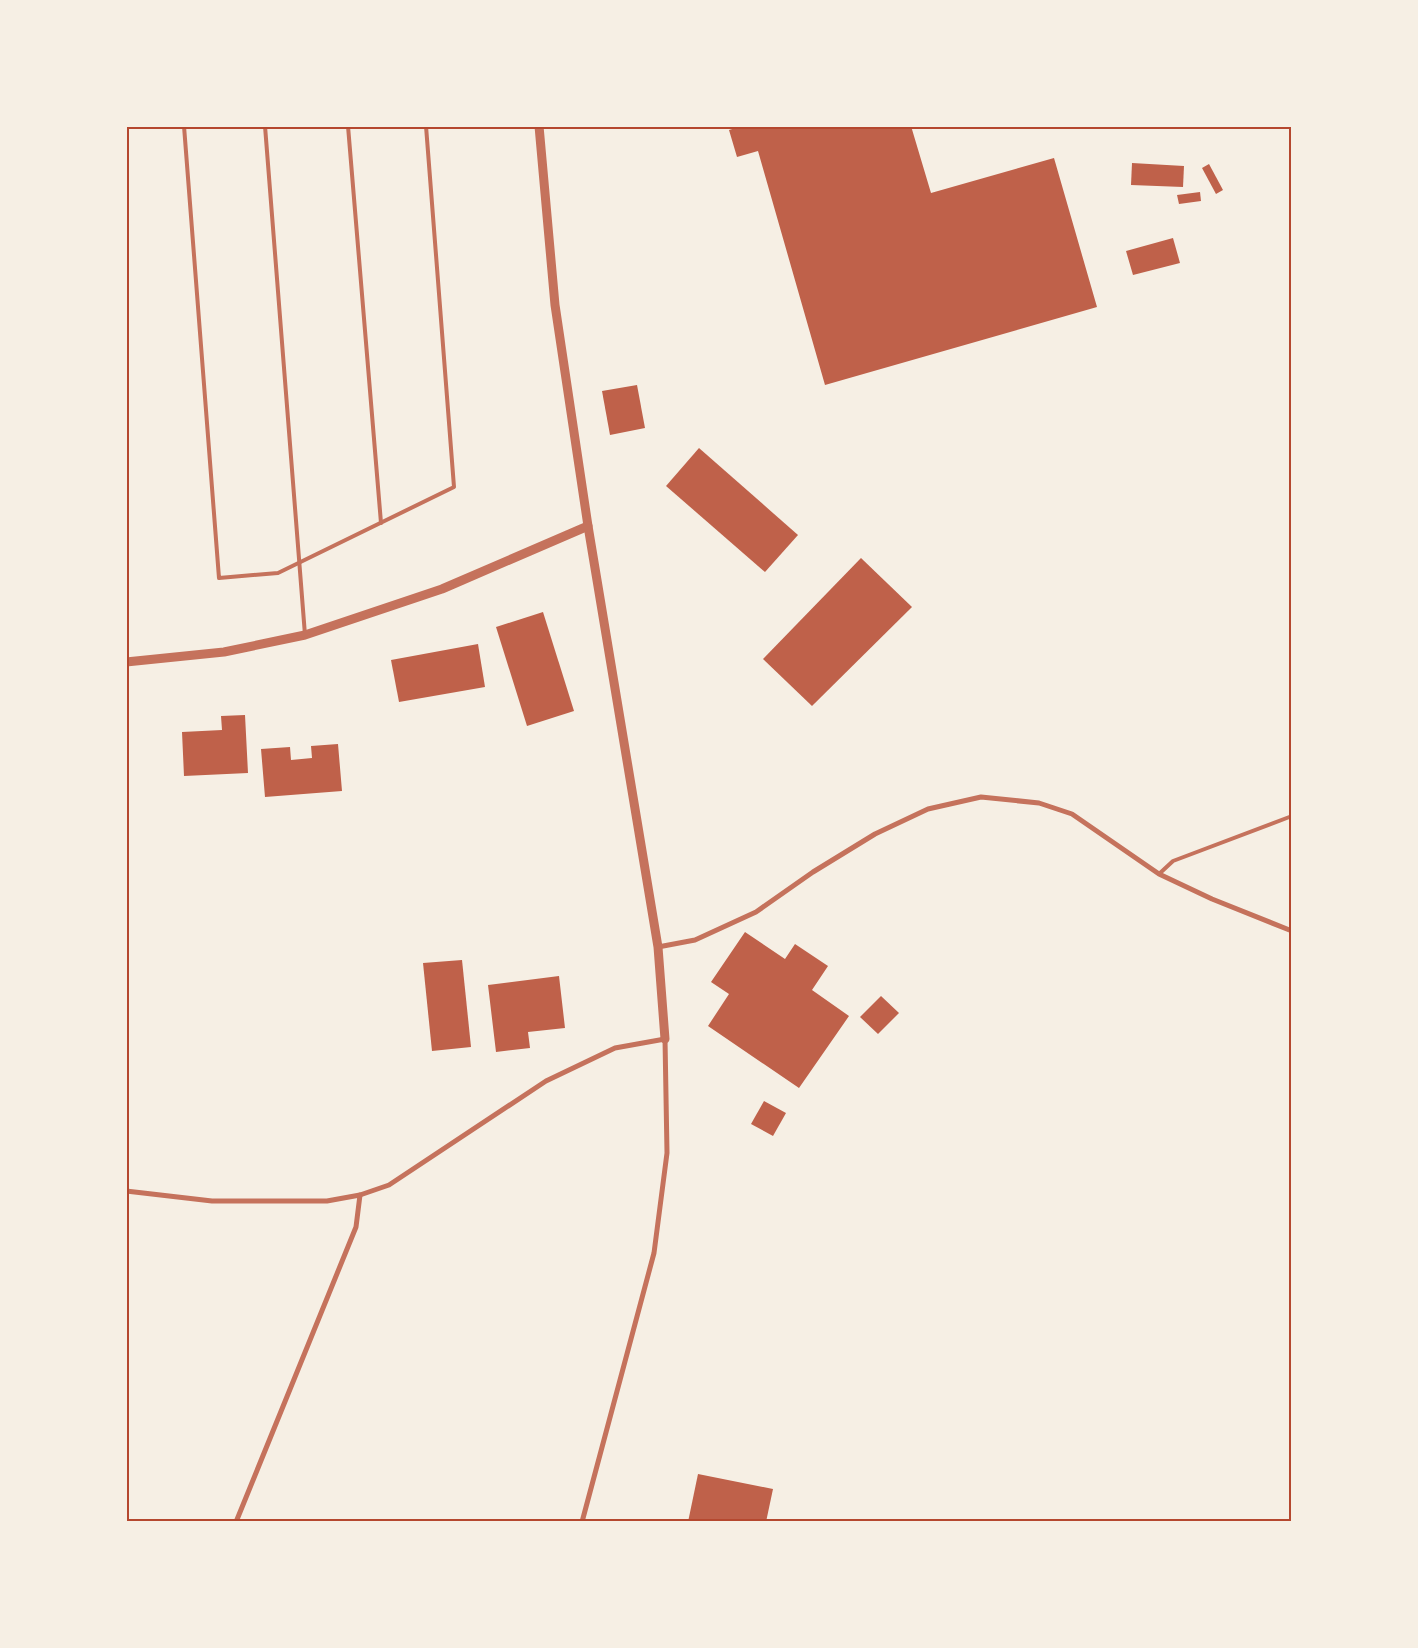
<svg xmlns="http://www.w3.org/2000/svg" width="1418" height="1648" viewBox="0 0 1418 1648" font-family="'Source Sans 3',sans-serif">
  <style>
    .building { fill: #bf614a }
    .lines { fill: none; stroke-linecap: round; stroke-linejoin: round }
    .service { stroke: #c5725c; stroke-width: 4 }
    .minor { stroke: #c5725c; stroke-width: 5 }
    .tertiary { stroke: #c5725c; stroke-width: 9 }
    .neatline { fill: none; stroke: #b5482f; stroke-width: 2 }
  </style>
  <rect width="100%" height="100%" fill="#f6efe4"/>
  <g class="building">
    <polygon points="742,126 911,126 931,193 1054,158 1097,307 825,385 758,151 737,157 729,130"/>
    <polygon points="1132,163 1184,166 1183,187 1131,185"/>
    <polygon points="1209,164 1223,190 1216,194 1202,168"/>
    <polygon points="1200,192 1201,201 1179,204 1177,195"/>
    <polygon points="1173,238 1180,263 1133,275 1126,251"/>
    <polygon points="637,385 645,428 610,435 602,391"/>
    <polygon points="699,448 798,535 765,572 666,486"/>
    <polygon points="861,558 912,607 812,706 763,659"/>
    <polygon points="543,612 574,711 527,726 496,627"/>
    <polygon points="478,644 485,687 399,702 391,660"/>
    <polygon points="245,715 248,773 184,776 182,732 222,730 221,716"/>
    <polygon points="338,744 342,791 265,797 261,749 290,747 291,760 312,758 311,746"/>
    <polygon points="745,932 785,959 795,944 828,966 812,990 849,1016 799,1088 708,1026 729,994 711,982"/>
    <polygon points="462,960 471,1047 432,1051 423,963"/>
    <polygon points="559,976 565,1028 528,1032 530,1048 496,1052 488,985"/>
    <polygon points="881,996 899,1013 878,1034 860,1017"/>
    <polygon points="764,1101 786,1113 773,1136 751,1124"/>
    <polygon points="698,1474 773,1489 766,1522 688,1522"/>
  </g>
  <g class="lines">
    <g class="service">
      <polyline points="184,126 219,578 278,573 454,487 426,126"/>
      <polyline points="265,126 305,635"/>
      <polyline points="348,126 381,523"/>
      <polyline points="1159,874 1173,861 1292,816"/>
    </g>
    <g class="minor">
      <polyline points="658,947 695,940 756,912 813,872 875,834 928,809 981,797 1039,803 1072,814 1159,874 1212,899 1292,931"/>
      <polyline points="126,1191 212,1201 327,1201 360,1195 389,1185 546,1081 615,1048 665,1039 667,1153 654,1253 582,1522"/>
      <polyline points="236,1522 356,1227 360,1195"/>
    </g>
    <g class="tertiary">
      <polyline points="539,126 555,305 588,526 658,947 665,1039"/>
      <polyline points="126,662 224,652 305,635 442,589 588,526"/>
    </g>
  </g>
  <rect width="1418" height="1648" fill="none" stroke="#f6efe4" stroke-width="255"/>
  <rect x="128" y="128" width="1162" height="1392" class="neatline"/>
</svg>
